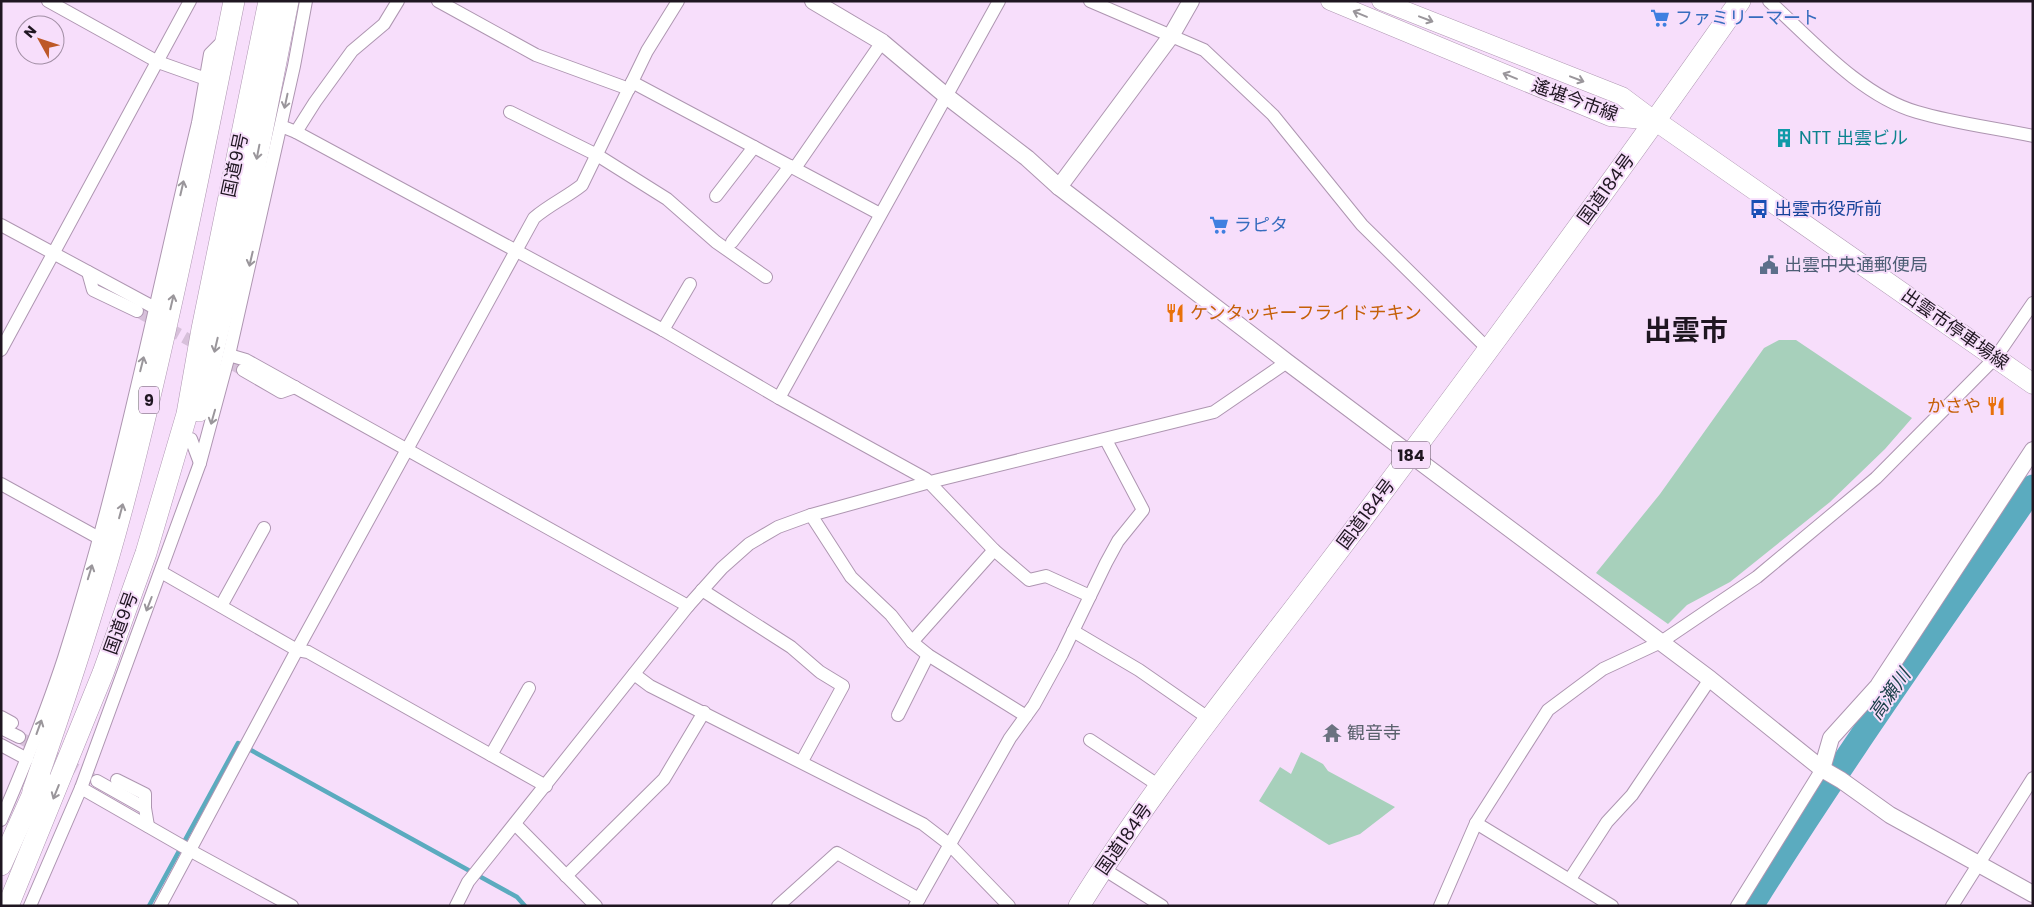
<svg xmlns="http://www.w3.org/2000/svg" width="2034" height="907" viewBox="0 0 2034 907" font-family="Poppins,'Noto Sans JP',sans-serif">
  <style>
    .green { fill: #a7d0bb }
    .lines { fill: none; stroke-linecap: round; stroke-linejoin: round }
    .stream { stroke: #5babbf; stroke-width: 4.5 }
    .river { stroke: #5babbf; stroke-width: 25 }
    .minor-tunnel { stroke: #d7c0da; stroke-width: 12; stroke-dasharray: 12 6; stroke-linecap: butt }
    .minor-casing { stroke: #ae96b1; stroke-width: 14 }
    .tertiary-casing { stroke: #ae96b1; stroke-width: 18 }
    .secondary-casing { stroke: #ae96b1; stroke-width: 19 }
    .primary-casing { stroke: #ae96b1; stroke-width: 21 }
    .trunk-casing { stroke: #ae96b1; stroke-width: 22 }
    .minor { stroke: #fff; stroke-width: 12 }
    .tertiary { stroke: #fff; stroke-width: 16 }
    .secondary { stroke: #fff; stroke-width: 18 }
    .primary { stroke: #fff; stroke-width: 20 }
    .trunk { stroke: #fff; stroke-width: 21 }
    .oneway { stroke: #9a969b }
    .labels { text-anchor: middle; stroke-width: 4; stroke-linejoin: round; paint-order: stroke }
    .shield { fill: #f7defb; stroke: #605262; stroke-width: 1 }
    .shield-label { font-size: 16px; font-weight: bold; fill: #1f1621 }
    .shop-label { font-size: 18px; fill: #366cbe; stroke: #f7defb; text-anchor: start }
    .street-label { font-size: 18px; fill: #1f1621; stroke: #f7defb }
    .culture-label { font-size: 18px; fill: #0d838f; stroke: #f7defb; text-anchor: start }
    .transit-label { font-size: 18px; fill: #164399; stroke: #f7defb; text-anchor: start }
    .service-label { font-size: 18px; fill: #4e5e75; stroke: #f7defb; text-anchor: start }
    .food-label { font-size: 18px; fill: #c56008; stroke: #f7defb; text-anchor: start }
    .worship-label { font-size: 18px; fill: #5b616d; stroke: #f7defb; text-anchor: start }
    .water-label { font-size: 19px; font-style: italic; fill: #1c414a; stroke: #f7defb }
    .town-label { font-size: 28px; font-weight: bold; fill: #1f1621; stroke: #f7defb }
  </style>
  <rect width="100%" height="100%" fill="#f7defb"/>
  <g class="green">
    <polygon points="1779,340 1796,340 1912,418 1885,449 1830,502 1730,582 1687,605 1668,624 1596,573 1660,494 1764,348"/>
    <polygon points="1301,752 1323,764 1328,771 1395,807 1360,834 1329,845 1259,801 1280,767 1291,774"/>
  </g>
  <g class="lines">
    <polyline class="stream" points="149,906 238,743 517,897 525,906"/>
    <path class="river" d="M 1751,906 C 1840,763 1938,626 2033,487"/>
    <g class="minor-tunnel">
      <polyline points="137,311 243,370"/>
      <polyline points="19,737 95,780"/>
    </g>
    <g class="minor-casing">
      <g id="minor">
        <polyline points="48,1 158,62 206,79"/>
        <polyline points="438,1 536,55 629,89"/>
        <polyline points="1090,1 1204,50 1273,115 1362,225 1488,349"/>
        <path d="M 1769,1 C 1812,40 1861,96 1917,112 C 1954,123 1995,128 2033,136"/>
        <polyline points="632,82 880,214"/>
        <polyline points="510,112 597,155 667,199 716,242 766,277"/>
        <polyline points="281,126 296,132 663,330 779,398 926,479 994,550 1029,580 1046,576 1090,596"/>
        <polyline points="296,132 315,102 352,51 384,24 398,1"/>
        <polyline points="795,168 882,42"/>
        <polyline points="716,196 754,147"/>
        <polyline points="1,225 155,308"/>
        <polyline points="732,242 790,166"/>
        <polyline points="88,272 93,290 137,311"/>
        <polyline points="663,330 690,284"/>
        <polyline points="1,350 190,1"/>
        <polyline points="229,355 246,360 688,606"/>
        <polyline points="243,370 281,392 295,387"/>
        <polyline points="779,398 999,1"/>
        <polyline points="191,439 200,463"/>
        <polyline points="1,484 99,538"/>
        <polyline points="811,515 851,577 891,615 912,642 928,655 1026,716"/>
        <polyline points="161,572 297,650 308,652 546,786"/>
        <polyline points="702,590 791,647 820,672 843,686 802,761"/>
        <polyline points="221,606 264,528"/>
        <polyline points="1073,631 1139,670 1211,720"/>
        <polyline points="912,642 994,550"/>
        <polyline points="634,674 650,686 923,824 949,844 1009,906"/>
        <polyline points="898,715 928,655"/>
        <polyline points="1,717 12,723"/>
        <polyline points="1,728 19,737"/>
        <polyline points="1090,740 1161,787"/>
        <polyline points="1,745 27,759"/>
        <polyline points="491,755 529,688"/>
        <polyline points="117,780 145,794 145,808"/>
        <polyline points="97,781 145,808 148,826"/>
        <polyline points="81,788 191,851 292,906"/>
        <path d="M 1,820 C 24,767 46,713 64,658 C 120,483 155,302 198,123 L 210,54 L 225,39"/>
        <polyline points="1476,823 1612,906"/>
        <polyline points="515,824 596,906"/>
        <polyline points="1102,868 1162,906"/>
        <polyline points="566,876 664,779 704,712"/>
        <polyline points="1570,879 1607,822 1632,795 1710,679"/>
        <polyline points="30,906 81,788 200,463 229,355 294,66 306,1"/>
        <path d="M 160,906 L 297,650 L 534,218 C 549,205 567,197 582,185 L 647,51 L 678,1"/>
        <polyline points="456,906 468,882 688,606 722,568 749,544 778,527 811,515 930,482 1214,412 1287,362"/>
        <polyline points="778,906 837,853 919,899"/>
        <polyline points="915,906 1010,738 1034,705 1062,654 1106,563 1118,541 1143,510 1106,440"/>
        <polyline points="1440,906 1476,823 1548,710 1603,669 1661,642 1757,577 1876,478 1996,357 2033,303"/>
        <polyline points="1737,906 1822,769"/>
        <polyline points="1952,906 2033,778"/>
      </g>
    </g>
    <g class="tertiary-casing">
      <g id="tertiary">
        <polyline points="813,1 882,42 945,95 1027,158 1059,187 1287,362 1710,679 1822,769 1841,780 1890,815 2033,894"/>
        <polyline points="1059,187 1171,36 1191,1"/>
        <polyline points="1822,769 1831,738 1878,686 2033,450"/>
      </g>
    </g>
    <g class="secondary-casing">
      <g id="secondary">
        <polyline points="1330,1 1610,117 1656,121"/>
        <polyline points="1381,1 1622,96 1654,120"/>
      </g>
    </g>
    <g class="primary-casing">
      <polyline id="primary" points="1656,121 2033,384"/>
    </g>
    <g class="trunk-casing">
      <g id="trunk">
        <polyline points="199,411 246,213 288,1"/>
        <path d="M 33,791 C 72,679 109,566 137,450 C 174,301 204,151 234,1"/>
        <polyline points="1,865 40,778"/>
        <polyline points="8,906 103,673 146,553 187,414 202,329 269,1"/>
        <path d="M 1079,906 C 1159,777 1257,659 1348,538 C 1481,361 1613,182 1740,1"/>
      </g>
    </g>
    <use href="#minor" class="minor"/>
    <use href="#tertiary" class="tertiary"/>
    <use href="#secondary" class="secondary"/>
    <use href="#primary" class="primary"/>
    <use href="#trunk" class="trunk"/>
  </g>
  <defs><path id="oneway-shaft" d="M-6 0H5M1.5-3L5.5 0L1.5 3" fill="none" stroke-width="1.6" stroke-linecap="round" stroke-linejoin="round" transform="scale(1.25)"/></defs>
  <g class="oneway">
    <use href="#oneway-shaft" transform="translate(1360 14) rotate(-157)"/>
    <use href="#oneway-shaft" transform="translate(1426 19) rotate(21)"/>
    <use href="#oneway-shaft" transform="translate(1510 76) rotate(-158)"/>
    <use href="#oneway-shaft" transform="translate(1577 79) rotate(21)"/>
    <use href="#oneway-shaft" transform="translate(286 101) rotate(102)"/>
    <use href="#oneway-shaft" transform="translate(258 152) rotate(101)"/>
    <use href="#oneway-shaft" transform="translate(182 188) rotate(-77)"/>
    <use href="#oneway-shaft" transform="translate(251 259) rotate(103)"/>
    <use href="#oneway-shaft" transform="translate(172 302) rotate(-77)"/>
    <use href="#oneway-shaft" transform="translate(216 345) rotate(103)"/>
    <use href="#oneway-shaft" transform="translate(142 364) rotate(-76)"/>
    <use href="#oneway-shaft" transform="translate(213 417) rotate(106)"/>
    <use href="#oneway-shaft" transform="translate(121 511) rotate(-75)"/>
    <use href="#oneway-shaft" transform="translate(90 572) rotate(-73)"/>
    <use href="#oneway-shaft" transform="translate(149 604) rotate(111)"/>
    <use href="#oneway-shaft" transform="translate(39 727) rotate(-70)"/>
    <use href="#oneway-shaft" transform="translate(56 792) rotate(112)"/>
  </g>
  <defs>
    <g id="supermarket-bare" transform="scale(1.5)"><path d="M-6-5.5h2.5l.6 2H6L4.5 2H-2.5L-4.4-4H-6ZM-1.5 3.2a1.3 1.3 0 1 0 .1 0ZM3 3.2a1.3 1.3 0 1 0 .1 0Z" fill="#3f7fe0" stroke="#f7defb" stroke-width="2.5" paint-order="stroke"/></g>
    <g id="building-bare" transform="scale(1.5)"><path d="M-4-6H4V6H1V3H-1V6H-4ZM-2.5-4.3h1.7v1.8h-1.7ZM.8-4.3h1.7v1.8H.8ZM-2.5-1h1.7V.8h-1.7ZM.8-1h1.7V.8H.8Z" fill="#0f9aa8" stroke="#f7defb" stroke-width="2.5" paint-order="stroke"/></g>
    <g id="bus-bare" transform="scale(1.5)"><path d="M-5-6H5V4H4V6H2V4H-2V6H-4V4H-5ZM-3.5-4V0h7V-4ZM-3.5 1.2v1.5H-2V1.2ZM2 1.2v1.5H3.5V1.2Z" fill="#1a4fb4" stroke="#f7defb" stroke-width="2.5" paint-order="stroke"/></g>
    <g id="civic-bare" transform="scale(1.5)"><path d="M-.6-6.5H3V-4.5H.6V-3L4-1V1h2V6H-6V1h2V-1L-.6-3ZM-1.2 2.5V6h2.4V2.5Z" fill="#5c6f8a" stroke="#f7defb" stroke-width="2.5" paint-order="stroke"/></g>
    <g id="restaurant-bare" transform="scale(1.5)"><path d="M-5-6h1v4h1v-4h1v4h1v-4h1v5L-1.5 .5V6h-2V.5L-5-1ZM5-6V6H3V1.5H1.5Q1.5-4 5-6Z" fill="#e8710a" stroke="#f7defb" stroke-width="2.5" paint-order="stroke"/></g>
    <g id="temple-bare" transform="scale(1.5)"><path d="M0-6L5-2H3V0L6.5 2.5H4V6H1.5V3h-3V6H-4V2.5H-6.5L-3 0V-2H-5Z" fill="#6b7280" stroke="#f7defb" stroke-width="2.5" paint-order="stroke"/></g>
  </defs>
  <g fill-rule="evenodd">
    <use href="#supermarket-bare" x="1660" y="18"/>
    <use href="#building-bare" x="1784" y="138"/>
    <use href="#bus-bare" x="1759" y="209"/>
    <use href="#supermarket-bare" x="1219" y="225"/>
    <use href="#civic-bare" x="1769" y="265"/>
    <use href="#restaurant-bare" x="1175" y="313"/>
    <use href="#restaurant-bare" x="1996" y="406"/>
    <use href="#temple-bare" x="1332" y="733"/>
  </g>
  <g class="labels">
    <g class="shield">
      <rect x="139" y="386.5" width="20" height="27" rx="4"/>
      <rect x="1392" y="441.5" width="38" height="27" rx="4"/>
    </g>
    <g class="shield-label">
      <text x="149" y="406">9</text>
      <text x="1411" y="461">184</text>
    </g>
    <g class="shop-label">
      <text x="1675" y="24">ファミリーマート</text>
      <text x="1234" y="231">ラピタ</text>
    </g>
    <g class="street-label">
      <text transform="translate(1575 100) rotate(20)" y="6">遙堪今市線</text>
      <text transform="translate(235 165) rotate(-78)" y="6">国道9号</text>
      <text transform="translate(1606 189) rotate(-54)" y="6">国道184号</text>
      <text transform="translate(1955 329) rotate(35)" y="6">出雲市停車場線</text>
      <text transform="translate(1366 514) rotate(-53)" y="6">国道184号</text>
      <text transform="translate(121 623) rotate(-70)" y="6">国道9号</text>
      <text transform="translate(1124 839) rotate(-55)" y="6">国道184号</text>
    </g>
    <g class="culture-label">
      <text x="1799" y="144">NTT 出雲ビル</text>
    </g>
    <g class="transit-label">
      <text x="1774" y="215">出雲市役所前</text>
    </g>
    <g class="service-label">
      <text x="1784" y="271">出雲中央通郵便局</text>
    </g>
    <g class="food-label">
      <text x="1190" y="319">ケンタッキーフライドチキン</text>
      <text x="1981" y="412" text-anchor="end">かさや</text>
    </g>
    <g class="worship-label">
      <text x="1347" y="739">観音寺</text>
    </g>
    <g class="water-label">
      <text transform="translate(1889 694) rotate(-55)" y="7">高瀬川</text>
    </g>
    <g class="town-label">
      <text x="1686" y="340">出雲市</text>
    </g>
  </g>
  <rect width="2034" height="907" fill="none" stroke="#1f1621" stroke-width="5"/>
  <g transform="translate(40 40) rotate(310)"><circle r="24" fill="#f7defb" stroke="#a18ea4"/>
  <path d="M0-4L9 19L0 12L-9 19Z" fill="#bd5828"/>
  <text y="-8" font-size="14" font-weight="bold" text-anchor="middle" fill="#1f1621">N</text>
  </g>
</svg>
